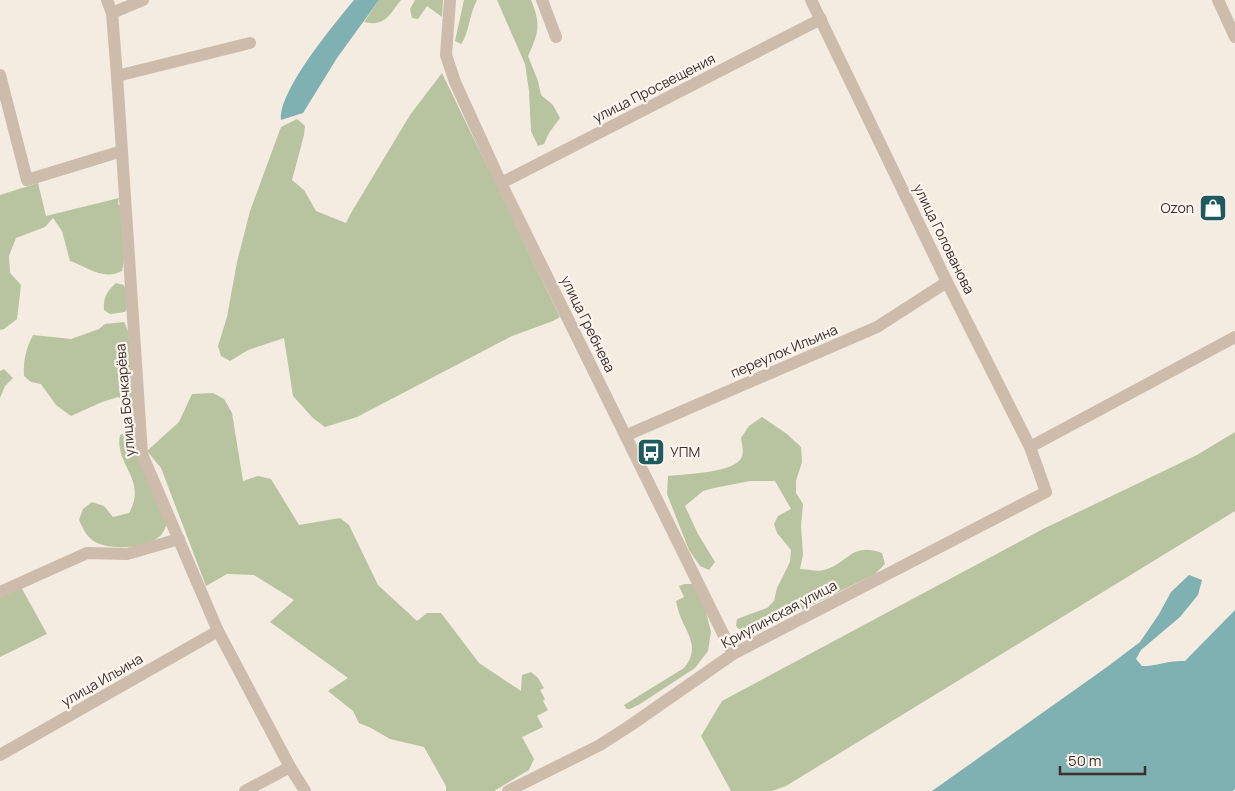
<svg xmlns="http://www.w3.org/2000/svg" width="1235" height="791" viewBox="0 0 1235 791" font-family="Manrope,sans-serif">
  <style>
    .green { fill: #b8c4a0 }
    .water { fill: #7fb0b2 }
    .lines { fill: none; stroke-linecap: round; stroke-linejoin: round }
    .minor { stroke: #cdbbac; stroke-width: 12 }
    .labels { text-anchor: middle; stroke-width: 4.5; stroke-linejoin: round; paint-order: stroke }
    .street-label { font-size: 14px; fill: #3b302b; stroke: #fbf5ee }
    .poi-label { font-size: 14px; fill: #3b302b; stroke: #fbf5ee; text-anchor: end }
  </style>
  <rect width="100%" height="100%" fill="#f4ebe1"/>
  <g class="green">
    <path d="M 379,0 L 401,0 C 389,15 385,27 364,22 Z"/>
    <polygon points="415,0 443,0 442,17 427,6 418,19 412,18 410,9"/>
    <path d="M 464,0 L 477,0 C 469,14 469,34 461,44 L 455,41 Z"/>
    <path d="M 497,0 L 531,0 C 541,24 539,32 528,56 L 538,81 L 541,95 L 553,105 L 560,118 L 549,133 L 544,144 L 538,146 L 531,131 L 529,91 L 525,64 Z"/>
    <polygon points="442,73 560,317 553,321 512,336 357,417 325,427 313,418 293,396 284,338 248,350 230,361 221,356 218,346 227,317 237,262 250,211 281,127 297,119 305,126 304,135 292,180 304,190 316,211 346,223 351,213 410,115"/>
    <path d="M 38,183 L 46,216 L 119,198 L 118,204 L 120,206 L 124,260 L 122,271 C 103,281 88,267 70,261 L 62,231 L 53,218 L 45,227 L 16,238 L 9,256 L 10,273 L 21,285 L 17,319 L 4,329 L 0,330 L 0,195 Z"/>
    <path d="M 116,283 L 124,285 L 127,293 L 128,308 L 125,312 L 110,314 L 104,310 C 103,297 107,291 116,283 Z"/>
    <path d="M 124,322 L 128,331 L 136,410 L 131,415 L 123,400 L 118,397 L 102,402 L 71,416 L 56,405 L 41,384 L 31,382 L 24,376 C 23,360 26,349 33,335 L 71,339 L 99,329 L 105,324 Z"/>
    <polygon points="4,369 13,378 5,386 0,398 0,371"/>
    <polygon points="213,393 224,399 232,413 243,481 258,476 271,479 299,525 340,518 349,525 378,585 417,621 427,613 441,613 479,663 521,691 522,675 531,672 538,678 544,688 540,690 545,699 543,701 548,710 537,716 543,727 522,737 534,759 529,770 494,791 446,791 446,786 424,747 390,739 371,728 359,723 353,711 328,691 348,678 270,622 294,600 254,575 227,574 206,586 161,468 147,451 179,422 192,394"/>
    <path d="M 762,417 L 787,434 L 801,447 L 802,462 L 796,481 L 796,493 L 803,504 L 801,526 L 803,555 L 800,569 C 807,569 817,572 824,570 C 850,563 850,542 882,553 L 885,564 L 875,574 L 757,632 L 742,632 L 736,626 L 737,619 L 767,608 L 774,601 L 777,588 L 790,562 L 791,550 L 777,533 L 774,524 L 778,516 L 791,509 L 775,481 L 750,481 L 714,488 L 703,491 L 685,506 L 698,534 L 715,562 L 709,570 L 700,566 L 689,550 L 667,494 L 668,476 C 685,474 729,473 740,460 C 745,454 742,445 741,438 L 749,426 Z"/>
    <path d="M 133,430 L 138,438 L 167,524 C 165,528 163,534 159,537 C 144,549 107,551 92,540 C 85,534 83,528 79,520 L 83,509 L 92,502 L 104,506 L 113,517 L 129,513 C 148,480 114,464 120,435 Z"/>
    <polygon points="1235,432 1235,511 786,786 772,791 731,791 701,736 722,701 1043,529 1197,455"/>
    <path d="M 685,584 L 693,584 L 705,608 L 711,632 L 708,651 L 695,668 L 640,704 L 630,709 L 627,709 L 624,705 L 684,668 C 703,646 683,630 678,609 C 677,606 677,604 676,601 L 684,597 L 679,586 Z"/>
    <polygon points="21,587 47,634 0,657 0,597"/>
  </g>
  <g class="water">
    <path d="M 354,0 L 379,0 L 337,58 L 303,113 L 281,120 C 278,91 335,23 354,0 Z"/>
    <path d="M 1189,575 L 1202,580 L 1198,595 L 1180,617 L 1141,650 L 1136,659 L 1142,666 C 1159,666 1168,660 1185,661 L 1235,610 L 1235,789 L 1233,791 L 932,791 L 1107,667 L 1140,642 L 1159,614 L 1171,592 Z"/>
  </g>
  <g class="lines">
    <g class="minor">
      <polyline points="107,0 112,13 117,76 142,454 218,631 290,767 305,791"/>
      <polyline points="450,0 446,55 455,82 501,183 733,654"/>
      <polyline points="542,0 556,37"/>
      <polyline points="1218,0 1235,37"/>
      <polyline points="112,13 143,0"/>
      <polyline points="0,75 27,180 122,151"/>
      <polyline points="117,76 250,43"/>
      <polyline points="501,183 821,19"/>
      <polyline points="627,435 877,327 947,282"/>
      <polyline points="1030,447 1235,337"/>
      <polyline points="0,592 87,553 127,554 179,539"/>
      <polyline points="0,755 218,631"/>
      <polyline points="245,791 290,767"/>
      <polyline points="508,791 600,745 631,725 733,654 1046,492 1030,447 947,282 811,0"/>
    </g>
  </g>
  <defs>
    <g id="shop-square" transform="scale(1.4375)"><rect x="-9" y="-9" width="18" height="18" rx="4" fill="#1f5a5e" stroke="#fbf5ee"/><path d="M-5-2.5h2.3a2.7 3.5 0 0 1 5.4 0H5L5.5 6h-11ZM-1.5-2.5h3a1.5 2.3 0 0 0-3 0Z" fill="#fff"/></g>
    <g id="bus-square" transform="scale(1.4375)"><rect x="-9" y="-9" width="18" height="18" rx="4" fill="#1f5a5e" stroke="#fbf5ee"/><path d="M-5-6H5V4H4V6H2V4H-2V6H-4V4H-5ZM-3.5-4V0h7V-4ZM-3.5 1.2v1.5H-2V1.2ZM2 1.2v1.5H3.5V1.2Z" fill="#fff"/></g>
  </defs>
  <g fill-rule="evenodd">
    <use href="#shop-square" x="1213" y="208"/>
    <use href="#bus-square" x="651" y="452"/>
  </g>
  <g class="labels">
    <g class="street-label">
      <text transform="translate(654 88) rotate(-27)" y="5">улица Просвещения</text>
      <text transform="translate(944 239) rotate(64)" y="5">улица Голованова</text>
      <text transform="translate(588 324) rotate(64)" y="5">улица Гребнева</text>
      <text transform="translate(784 351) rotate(-23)" y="5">переулок Ильина</text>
      <text transform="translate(125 400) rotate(-95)" y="5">улица Бочкарёва</text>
      <text transform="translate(779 614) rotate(-28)" y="5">Криулинская улица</text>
      <text transform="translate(102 680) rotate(-30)" y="5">улица Ильина</text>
    </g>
    <g class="poi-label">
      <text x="1194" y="213">Ozon</text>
      <text x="670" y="457" text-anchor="start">УПМ</text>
    </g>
  </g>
  <path d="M1060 766v8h85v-8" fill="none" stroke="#3b302b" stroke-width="2.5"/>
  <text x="1068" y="766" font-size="15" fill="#3b302b" stroke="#fbf5ee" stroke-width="4" paint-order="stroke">50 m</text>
</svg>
